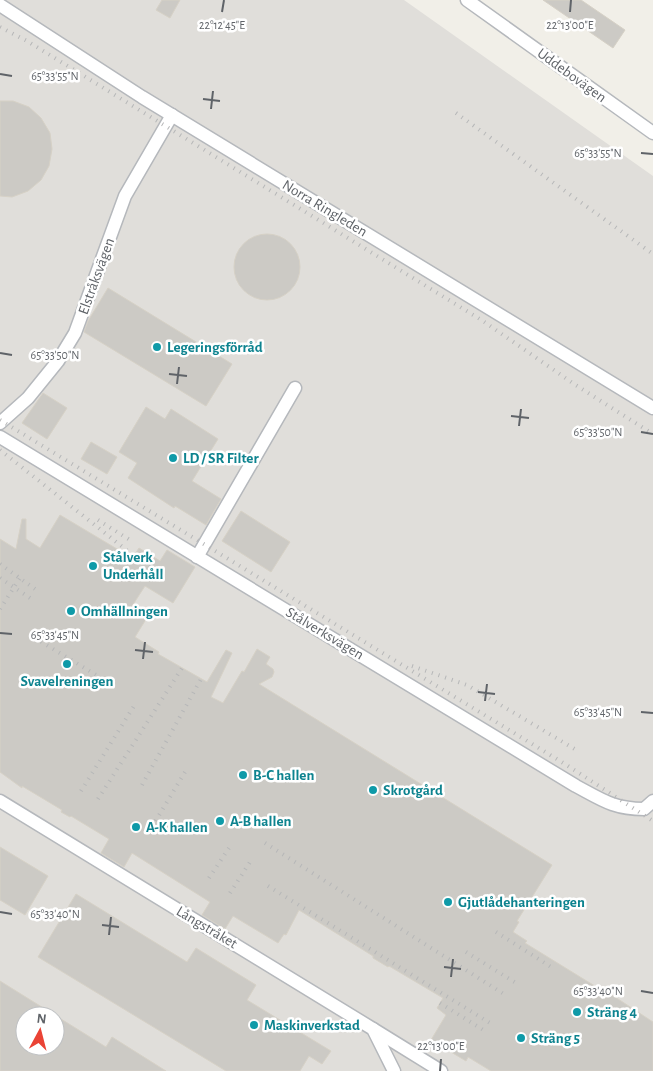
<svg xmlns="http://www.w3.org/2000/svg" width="653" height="1071" viewBox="0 0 653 1071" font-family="'Alegreya Sans',sans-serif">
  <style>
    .industrial { fill: #e0deda; fill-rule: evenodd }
    .building { fill: #cccac5; stroke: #d6d1c6; fill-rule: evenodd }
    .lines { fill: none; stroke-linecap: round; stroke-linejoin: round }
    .minor-casing { stroke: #b5b8bc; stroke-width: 15 }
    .minor { stroke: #fff; stroke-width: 12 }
    .rail { stroke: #b6b7b8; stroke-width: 4; stroke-dasharray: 1 6; stroke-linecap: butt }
    .ticks { fill: none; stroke: #5f6368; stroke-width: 2 }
    .culture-dot { fill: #0f9aa8; stroke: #fff; stroke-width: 2 }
    .labels { text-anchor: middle; stroke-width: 5; stroke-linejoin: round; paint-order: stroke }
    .street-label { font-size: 15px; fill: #5f6368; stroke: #fff }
    .culture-label { font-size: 15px; font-weight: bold; fill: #0d838f; stroke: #fff; text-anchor: start }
    .ticks-label { font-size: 12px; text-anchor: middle; fill: #5f6368; stroke: #fff; stroke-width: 5; stroke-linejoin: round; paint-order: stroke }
  </style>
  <rect width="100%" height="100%" fill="#f1efe8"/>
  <path class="industrial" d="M 0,0 L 404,0 L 653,176 L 653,1071 L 0,1071 ZM 25,1016 L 55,1016 L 55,1046 L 25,1046 Z"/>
  <g class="building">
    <polygon points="162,0 180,0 170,18 156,10"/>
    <polygon points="543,0 581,0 625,30 613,48"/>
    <polygon points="0,101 13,101 29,107 41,118 50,133 52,149 49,166 41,180 28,191 12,197 0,196"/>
    <circle cx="267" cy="267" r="33"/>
    <polygon points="108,288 232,364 206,406 84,332 88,321"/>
    <polygon points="43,393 67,408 47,439 22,423"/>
    <polygon points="146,407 165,419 171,409 218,439 192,481 221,499 206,525 175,506 174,508 128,478 137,463 119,452"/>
    <polygon points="91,442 117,457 107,474 81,459"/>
    <polygon points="241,511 290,542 271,572 222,541"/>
    <polygon points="60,515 117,549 118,548 133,557 139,548 160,561 167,550 195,567 173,603 145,586 132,606 148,616 135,637 159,652 158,654 207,682 226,650 232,653 211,697 223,703 242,671 244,672 257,649 270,657 266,664 273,669 274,672 272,677 259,684 552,865 517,921 519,922 513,932 527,941 525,943 611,996 612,995 653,1022 653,1071 491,1071 468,1057 466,1061 431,1040 446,1015 437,1008 443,998 389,966 388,967 373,958 373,956 299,910 286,935 284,934 278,943 233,916 225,929 202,915 210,902 132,853 124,867 101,853 109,839 71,816 70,817 61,812 62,810 22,786 22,788 0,772 0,539 16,549 22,519 26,519 26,539 40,548"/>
    <polygon points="0,847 48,876 25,915 0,900"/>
    <polygon points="76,894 187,962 196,948 256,985 247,1000 331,1051 322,1064 309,1056 300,1071 226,1071 38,957"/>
    <path d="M 0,981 L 106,1047 L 112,1037 L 166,1071 L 0,1071 ZM 25,1016 L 55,1016 L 55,1046 L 25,1046 Z"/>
  </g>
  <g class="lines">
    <g class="minor-casing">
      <g id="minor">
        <polyline points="467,0 653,133"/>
        <polyline points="0,5 142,97 653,408"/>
        <polyline points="0,423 28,398 58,361 75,333 125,196 172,115"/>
        <path d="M 0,437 L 576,786 C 602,800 614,809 644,809 L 653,801"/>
        <polyline points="197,557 295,388"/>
        <polyline points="0,801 373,1029 394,1071"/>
        <polyline points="373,1029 441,1071"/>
      </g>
    </g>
    <use href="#minor" class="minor"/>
    <g class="rail">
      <polyline points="0,27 27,41 483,321 574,384 653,434"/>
      <polyline points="456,113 653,254"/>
      <polyline points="0,420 565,764 653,821"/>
      <polyline points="0,450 134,556 153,568"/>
      <polyline points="98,520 130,540"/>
      <polyline points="0,564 35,589"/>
      <polyline points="0,578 30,598"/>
      <polyline points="0,609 20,578"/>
      <polyline points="35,638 116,687"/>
      <polyline points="412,666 467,685 578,751"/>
      <polyline points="142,785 201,679"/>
      <polyline points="81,791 134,706"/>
      <polyline points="98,799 182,668"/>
      <polyline points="152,827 185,772"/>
      <polyline points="265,843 507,996"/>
      <polyline points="209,878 231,845"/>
      <polyline points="268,886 490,1023"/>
      <polyline points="230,893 252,859"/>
      <polyline points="496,932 551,967"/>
      <polyline points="466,952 516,983"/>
      <polyline points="440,1003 485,1031"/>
    </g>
  </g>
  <path class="ticks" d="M 222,12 L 224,0M 570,12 L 571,0M 0,74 L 12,76M 203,99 L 220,101M 211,109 L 213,91M 641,153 L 653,154M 0,353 L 12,355M 169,374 L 187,376M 177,384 L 179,367M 511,416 L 529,418M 519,426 L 521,409M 641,432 L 653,434M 0,633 L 12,634M 135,650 L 153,652M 143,659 L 145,642M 478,692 L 495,694M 485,701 L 487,684M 641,712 L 653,713M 0,912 L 12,914M 102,925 L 119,927M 109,935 L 111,917M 444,967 L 461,969M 451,977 L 453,959M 641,991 L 653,993M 440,1071 L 441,1059"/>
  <g class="culture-dot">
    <circle cx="157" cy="347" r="5"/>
    <circle cx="173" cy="458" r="5"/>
    <circle cx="93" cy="566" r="5"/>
    <circle cx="71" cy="611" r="5"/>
    <circle cx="67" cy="664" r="5"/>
    <circle cx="243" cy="775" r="5"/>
    <circle cx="373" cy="790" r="5"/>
    <circle cx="220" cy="821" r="5"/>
    <circle cx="136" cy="827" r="5"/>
    <circle cx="448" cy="902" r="5"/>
    <circle cx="577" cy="1012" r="5"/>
    <circle cx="254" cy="1025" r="5"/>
    <circle cx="521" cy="1038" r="5"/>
  </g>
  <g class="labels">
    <g class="street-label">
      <text transform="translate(572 75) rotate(36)" y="5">Uddebovägen</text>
      <text transform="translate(325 208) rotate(31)" y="5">Norra Ringleden</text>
      <text transform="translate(96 276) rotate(-70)" y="5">Elstråksvägen</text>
      <text transform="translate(325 633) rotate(31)" y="5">Stålverksvägen</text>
      <text transform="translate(207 927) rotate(31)" y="5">Långstråket</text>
    </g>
    <g class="culture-label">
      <text x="167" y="352">Legeringsförråd</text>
      <text x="183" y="463">LD / SR Filter</text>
      <text x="103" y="562">Stålverk<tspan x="103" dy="17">Underhåll</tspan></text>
      <text x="81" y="616">Omhällningen</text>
      <text x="67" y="686" text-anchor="middle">Svavelreningen</text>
      <text x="253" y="780">B-C hallen</text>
      <text x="383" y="795">Skrotgård</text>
      <text x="230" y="826">A-B hallen</text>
      <text x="146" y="832">A-K hallen</text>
      <text x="458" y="907">Gjutlådehanteringen</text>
      <text x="587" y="1017">Sträng 4</text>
      <text x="264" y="1030">Maskinverkstad</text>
      <text x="531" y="1043">Sträng 5</text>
    </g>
  </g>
  <g class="ticks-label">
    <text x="222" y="29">22°12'45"E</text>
    <text x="570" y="29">22°13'00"E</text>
    <text x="55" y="80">65°33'55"N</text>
    <text x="598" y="157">65°33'55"N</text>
    <text x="55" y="359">65°33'50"N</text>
    <text x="598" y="436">65°33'50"N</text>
    <text x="55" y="639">65°33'45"N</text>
    <text x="598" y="716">65°33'45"N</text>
    <text x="55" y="918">65°33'40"N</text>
    <text x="598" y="995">65°33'40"N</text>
    <text x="441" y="1050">22°13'00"E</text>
  </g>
  <g transform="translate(40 1031) rotate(7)"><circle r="24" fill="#ffffff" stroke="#bfc1c3"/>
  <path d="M0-4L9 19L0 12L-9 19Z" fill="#ea4335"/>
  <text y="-8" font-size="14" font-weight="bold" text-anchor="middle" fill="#5f6368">N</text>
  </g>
</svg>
